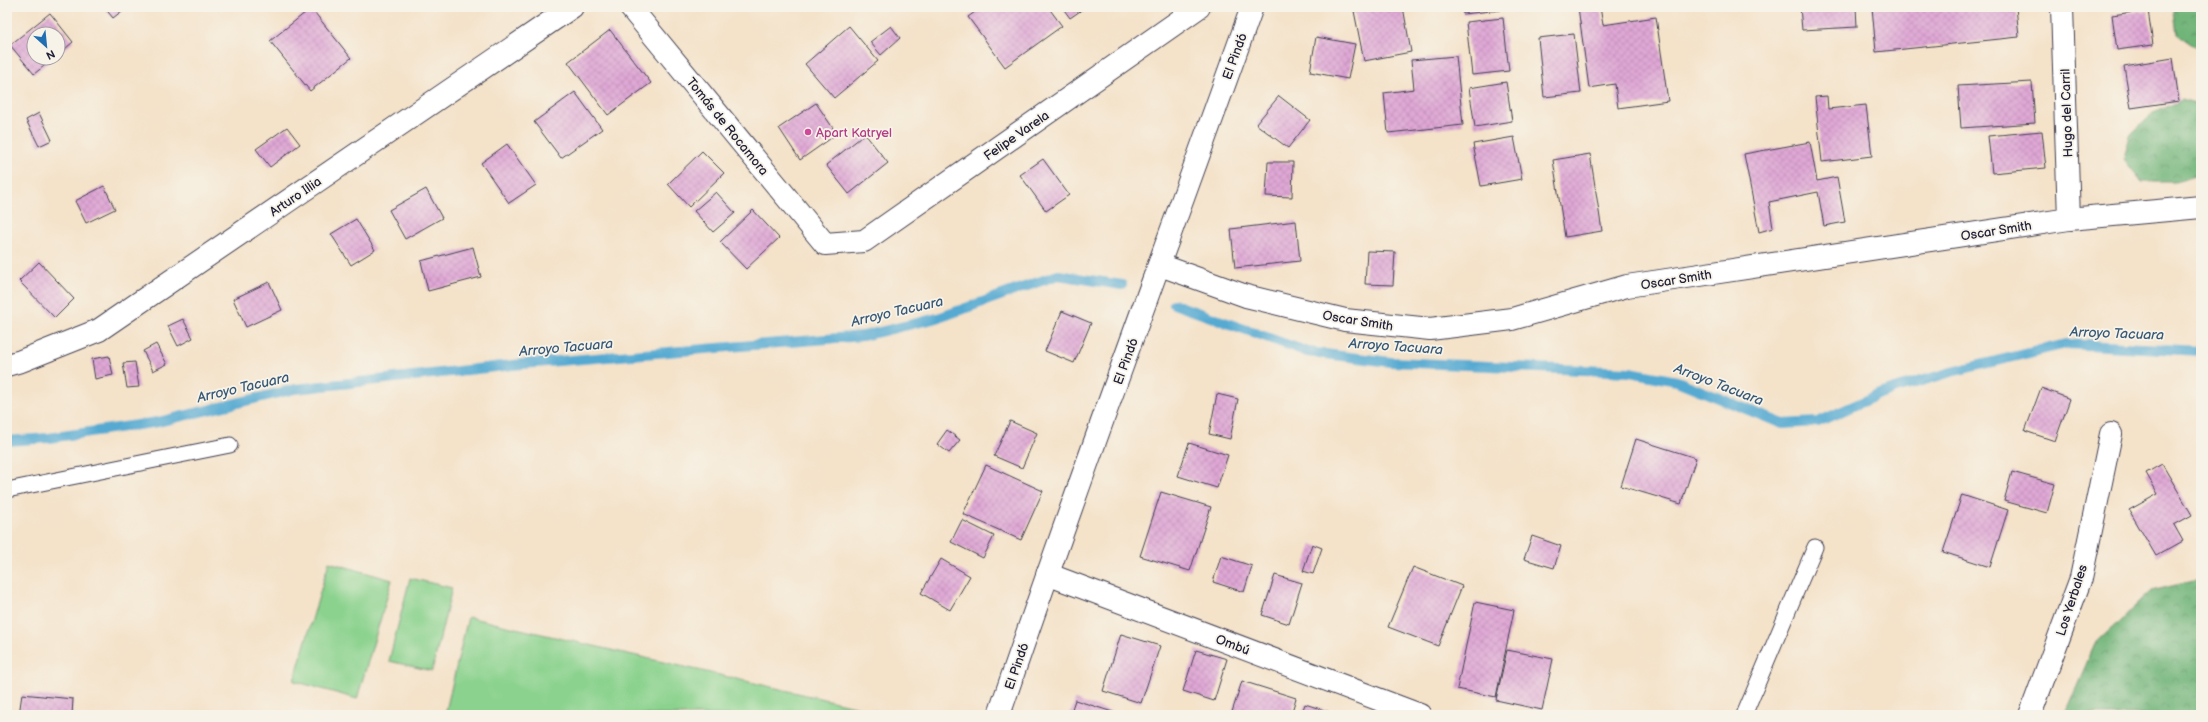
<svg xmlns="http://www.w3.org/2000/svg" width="2208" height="722" viewBox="0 0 2208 722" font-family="'Balsamiq Sans',sans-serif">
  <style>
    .grass { fill: #8ad28d; stroke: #567a64 }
    .forest { fill: url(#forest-crowns); stroke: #486b5a }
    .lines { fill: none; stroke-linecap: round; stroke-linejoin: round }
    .stream { stroke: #56aad2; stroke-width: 10 }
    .building { fill: url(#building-cross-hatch) }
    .service-casing { stroke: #423f50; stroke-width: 17 }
    .minor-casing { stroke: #423f50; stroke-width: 24 }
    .service { stroke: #fff; stroke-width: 15 }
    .minor { stroke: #fff; stroke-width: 22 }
    .hotel-dot { fill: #d1479c; stroke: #f7f3e8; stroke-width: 1.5 }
    .labels { text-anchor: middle; stroke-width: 3.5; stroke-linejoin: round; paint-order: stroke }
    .street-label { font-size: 13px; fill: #22223b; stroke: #f7f3e8 }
    .hotel-label { font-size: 13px; fill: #b23c85; stroke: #f7f3e8; text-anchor: start }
    .water-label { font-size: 14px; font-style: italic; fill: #375877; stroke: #f7f3e8 }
  </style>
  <defs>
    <pattern id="forest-crowns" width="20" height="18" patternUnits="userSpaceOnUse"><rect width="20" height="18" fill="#6fb478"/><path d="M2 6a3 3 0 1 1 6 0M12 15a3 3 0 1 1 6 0" fill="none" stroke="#5b9264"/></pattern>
    <pattern id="building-cross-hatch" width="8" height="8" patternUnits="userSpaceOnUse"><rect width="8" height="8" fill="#dfa7d5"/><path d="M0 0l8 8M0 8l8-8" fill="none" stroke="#bf8fb8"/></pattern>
  </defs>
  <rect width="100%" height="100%" fill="#f7f3e8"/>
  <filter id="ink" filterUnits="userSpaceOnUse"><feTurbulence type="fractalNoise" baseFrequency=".025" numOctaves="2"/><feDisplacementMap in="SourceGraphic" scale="8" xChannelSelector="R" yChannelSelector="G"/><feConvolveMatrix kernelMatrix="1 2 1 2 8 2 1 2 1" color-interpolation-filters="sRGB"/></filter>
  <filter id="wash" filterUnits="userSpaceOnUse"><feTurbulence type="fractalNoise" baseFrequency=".012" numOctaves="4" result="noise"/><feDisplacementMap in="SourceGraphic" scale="16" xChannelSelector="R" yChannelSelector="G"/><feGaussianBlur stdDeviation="0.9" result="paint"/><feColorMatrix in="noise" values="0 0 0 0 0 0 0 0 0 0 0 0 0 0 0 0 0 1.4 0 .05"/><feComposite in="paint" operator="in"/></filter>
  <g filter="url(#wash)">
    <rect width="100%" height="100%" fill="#f4e2c9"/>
    <g class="grass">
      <polygon points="329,562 392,580 357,699 294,681"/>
      <polygon points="410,578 452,588 432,671 389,661"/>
      <polygon points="468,617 893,715 445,715"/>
    </g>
    <g class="forest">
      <polygon points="2175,7 2201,7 2201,51 2177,34 2174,13"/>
      <polygon points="2182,100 2201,106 2201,174 2176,182 2142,182 2124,159 2130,135 2154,113"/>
      <polygon points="2201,579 2201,715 2064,715 2095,644 2151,591"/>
    </g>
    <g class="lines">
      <g class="stream">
        <polyline points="1174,304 1308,352 1391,362 1630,372 1677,381 1783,424 1818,422 1882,393 1951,372 2066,344 2201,351"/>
        <polyline points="7,441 49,438 158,422 295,389 522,364 863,336 941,317 1058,275 1122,285"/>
      </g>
    </g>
    <g id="blocks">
      <g class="building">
        <polygon points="104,7 127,7 113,18"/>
        <polygon points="982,7 1048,7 1062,26 1005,67 968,17"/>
        <polygon points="1062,7 1086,7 1070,18"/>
        <polygon points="1377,7 1403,7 1411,52 1364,61 1354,11"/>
        <polygon points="1462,7 1501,7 1501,10 1463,14"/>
        <polygon points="1578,7 1600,7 1603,25 1656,17 1668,101 1618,108 1615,84 1589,88"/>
        <polygon points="1800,7 1856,7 1857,27 1802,30"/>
        <polygon points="1872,7 2016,7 2019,37 1876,52"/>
        <polygon points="311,8 351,58 310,91 270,41"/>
        <polygon points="2148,10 2153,45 2117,50 2112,15"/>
        <polygon points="50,13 73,42 58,55 58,34 34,34 34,58 54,58 34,74 10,45"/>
        <polygon points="1503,18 1509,71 1472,75 1466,22"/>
        <polygon points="849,26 878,61 834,98 805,64"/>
        <polygon points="891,26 900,38 881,55 870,42"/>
        <polygon points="610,30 651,83 608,115 568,62"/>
        <polygon points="1574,34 1581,93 1544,97 1538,38"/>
        <polygon points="1316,37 1355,44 1348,79 1310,72"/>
        <polygon points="1456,56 1463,125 1388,133 1384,93 1414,89 1411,60"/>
        <polygon points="2173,58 2179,101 2131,108 2124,66"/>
        <polygon points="2198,63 2201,63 2201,87 2200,87"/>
        <polygon points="1506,82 1512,121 1475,127 1469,88"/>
        <polygon points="2032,82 2035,123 1961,128 1958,86"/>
        <polygon points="575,92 602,129 561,158 534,122"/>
        <polygon points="1279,96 1310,120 1288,148 1256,124"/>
        <polygon points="1827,96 1828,109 1866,105 1872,156 1822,162 1815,97"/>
        <polygon points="816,103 837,134 800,160 779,128"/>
        <polygon points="39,113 52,140 39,146 26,120"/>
        <polygon points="287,127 300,144 270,167 256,149"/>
        <polygon points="2042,131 2046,168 1992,173 1988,136"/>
        <polygon points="865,134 888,163 849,194 826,165"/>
        <polygon points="1514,137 1522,179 1481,186 1473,144"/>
        <polygon points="1810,142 1817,181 1837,177 1845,222 1824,226 1818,192 1769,202 1773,228 1759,232 1744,154"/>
        <polygon points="507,144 536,185 509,203 481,163"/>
        <polygon points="702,151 724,173 689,207 668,184"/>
        <polygon points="1590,154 1602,231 1565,237 1553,160"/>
        <polygon points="1043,159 1069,195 1046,211 1020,175"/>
        <polygon points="1268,162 1293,162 1292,197 1266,196"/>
        <polygon points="104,186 115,209 86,223 75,201"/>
        <polygon points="426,189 442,218 405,239 389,210"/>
        <polygon points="716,192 735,213 713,232 694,211"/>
        <polygon points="753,210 779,238 746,269 720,242"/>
        <polygon points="356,219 375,250 351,265 331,234"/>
        <polygon points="1296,221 1300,261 1235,268 1231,229"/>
        <polygon points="473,247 481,277 428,291 421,261"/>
        <polygon points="1367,251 1395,252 1393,285 1365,284"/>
        <polygon points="39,262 74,299 55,318 19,281"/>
        <polygon points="269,282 282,310 246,327 233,299"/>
        <polygon points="1062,311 1091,323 1074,363 1045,351"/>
        <polygon points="183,319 193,338 178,346 168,326"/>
        <polygon points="156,344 167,364 153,371 143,351"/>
        <polygon points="109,356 113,375 95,379 92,359"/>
        <polygon points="135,362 139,387 127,388 123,363"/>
        <polygon points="2041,388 2070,399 2055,441 2025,431"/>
        <polygon points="1217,394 1238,399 1230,439 1209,434"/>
        <polygon points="1010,421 1037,433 1022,468 994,456"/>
        <polygon points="947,430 960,440 949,453 937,444"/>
        <polygon points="1636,439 1696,458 1681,504 1621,486"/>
        <polygon points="1189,443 1228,455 1217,488 1178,476"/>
        <polygon points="2162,464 2192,515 2174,525 2183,541 2156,556 2129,510 2158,494 2146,473"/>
        <polygon points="986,465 1043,491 1021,540 963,514"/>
        <polygon points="2012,472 2055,484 2047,513 2004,501"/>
        <polygon points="1161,492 1211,507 1190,571 1140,556"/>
        <polygon points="1962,495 2008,510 1990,567 1943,552"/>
        <polygon points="962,520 994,536 983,558 951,542"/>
        <polygon points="1532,536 1561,546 1554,568 1524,559"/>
        <polygon points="1312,544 1322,548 1313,574 1303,571"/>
        <polygon points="1221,556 1252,566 1244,592 1213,582"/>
        <polygon points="941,559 970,576 950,610 921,593"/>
        <polygon points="1413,567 1462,586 1438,646 1388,627"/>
        <polygon points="1275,575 1302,583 1289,624 1262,615"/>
        <polygon points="1475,602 1514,610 1496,697 1457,689"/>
        <polygon points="1121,634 1160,646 1141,703 1103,691"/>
        <polygon points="1196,650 1227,659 1214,701 1183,691"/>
        <polygon points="1507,650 1553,659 1542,710 1496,700"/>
        <polygon points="1242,681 1296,698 1291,715 1231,715"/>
        <polygon points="22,694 73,699 72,715 19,715"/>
        <polygon points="1075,700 1122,715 1070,715"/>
        <polygon points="1305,704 1339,715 1301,715"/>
      </g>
    </g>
  </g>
  <g filter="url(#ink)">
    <use href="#blocks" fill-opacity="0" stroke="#423f50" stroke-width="1"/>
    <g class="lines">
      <g class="service-casing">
        <g id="service">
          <polyline points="7,490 230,445"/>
          <polyline points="1744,715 1815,547"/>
        </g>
      </g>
      <g class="minor-casing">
        <g id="minor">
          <polyline points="630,7 825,244 864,241 1199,7"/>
          <polyline points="2062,7 2069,219"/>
          <polyline points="1160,265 1246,296 1345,320 1430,329 1512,319 1627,286 2069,219 2201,207"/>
          <polyline points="7,365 21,361 99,330 572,7"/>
          <polyline points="1047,574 1420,715"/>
          <path d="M 999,715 C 1079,478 1168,243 1252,7"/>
          <polyline points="2030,715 2081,578 2111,434"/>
        </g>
      </g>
      <use href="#service" class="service"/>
      <use href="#minor" class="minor"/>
    </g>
  </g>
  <circle class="hotel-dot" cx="808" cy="132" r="4"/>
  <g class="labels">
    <g class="street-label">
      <text transform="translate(1234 56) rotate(-70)" y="5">El Pindó</text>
      <text transform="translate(2066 113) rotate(-92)" y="5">Hugo del Carril</text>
      <text transform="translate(728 126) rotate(51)" y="5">Tomás de Rocamora</text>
      <text transform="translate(1016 135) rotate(-35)" y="5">Felipe Varela</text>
      <text transform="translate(295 196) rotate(-34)" y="5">Arturo Illia</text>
      <text transform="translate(1996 230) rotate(-9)" y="5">Oscar Smith</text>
      <text transform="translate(1676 279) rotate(-9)" y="5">Oscar Smith</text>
      <text transform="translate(1358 320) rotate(9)" y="5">Oscar Smith</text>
      <text transform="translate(1125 361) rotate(-70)" y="5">El Pindó</text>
      <text transform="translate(2071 600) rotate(-72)" y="5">Los Yerbales</text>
      <text transform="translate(1233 644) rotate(21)" y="5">Ombú</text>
      <text transform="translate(1016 666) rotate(-71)" y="5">El Pindó</text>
    </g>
    <g class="hotel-label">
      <text x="816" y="137">Apart Katryel</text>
    </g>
    <g class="water-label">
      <text transform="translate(897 311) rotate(-13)" y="5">Arroyo Tacuara</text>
      <text transform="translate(2117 333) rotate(2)" y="5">Arroyo Tacuara</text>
      <text transform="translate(1396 346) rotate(4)" y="5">Arroyo Tacuara</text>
      <text transform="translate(566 347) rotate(-5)" y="5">Arroyo Tacuara</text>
      <text transform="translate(1719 384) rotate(21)" y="5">Arroyo Tacuara</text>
      <text transform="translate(243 387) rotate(-13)" y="5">Arroyo Tacuara</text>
    </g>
  </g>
  <rect width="2208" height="722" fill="none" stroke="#f7f3e8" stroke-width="24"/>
  <g transform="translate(46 46) rotate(153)"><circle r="19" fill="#f7f3e8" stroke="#a29fa3"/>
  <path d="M0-3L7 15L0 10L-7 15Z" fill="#1f6fb2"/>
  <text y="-6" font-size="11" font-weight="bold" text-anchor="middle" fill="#22223b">N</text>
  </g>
</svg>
